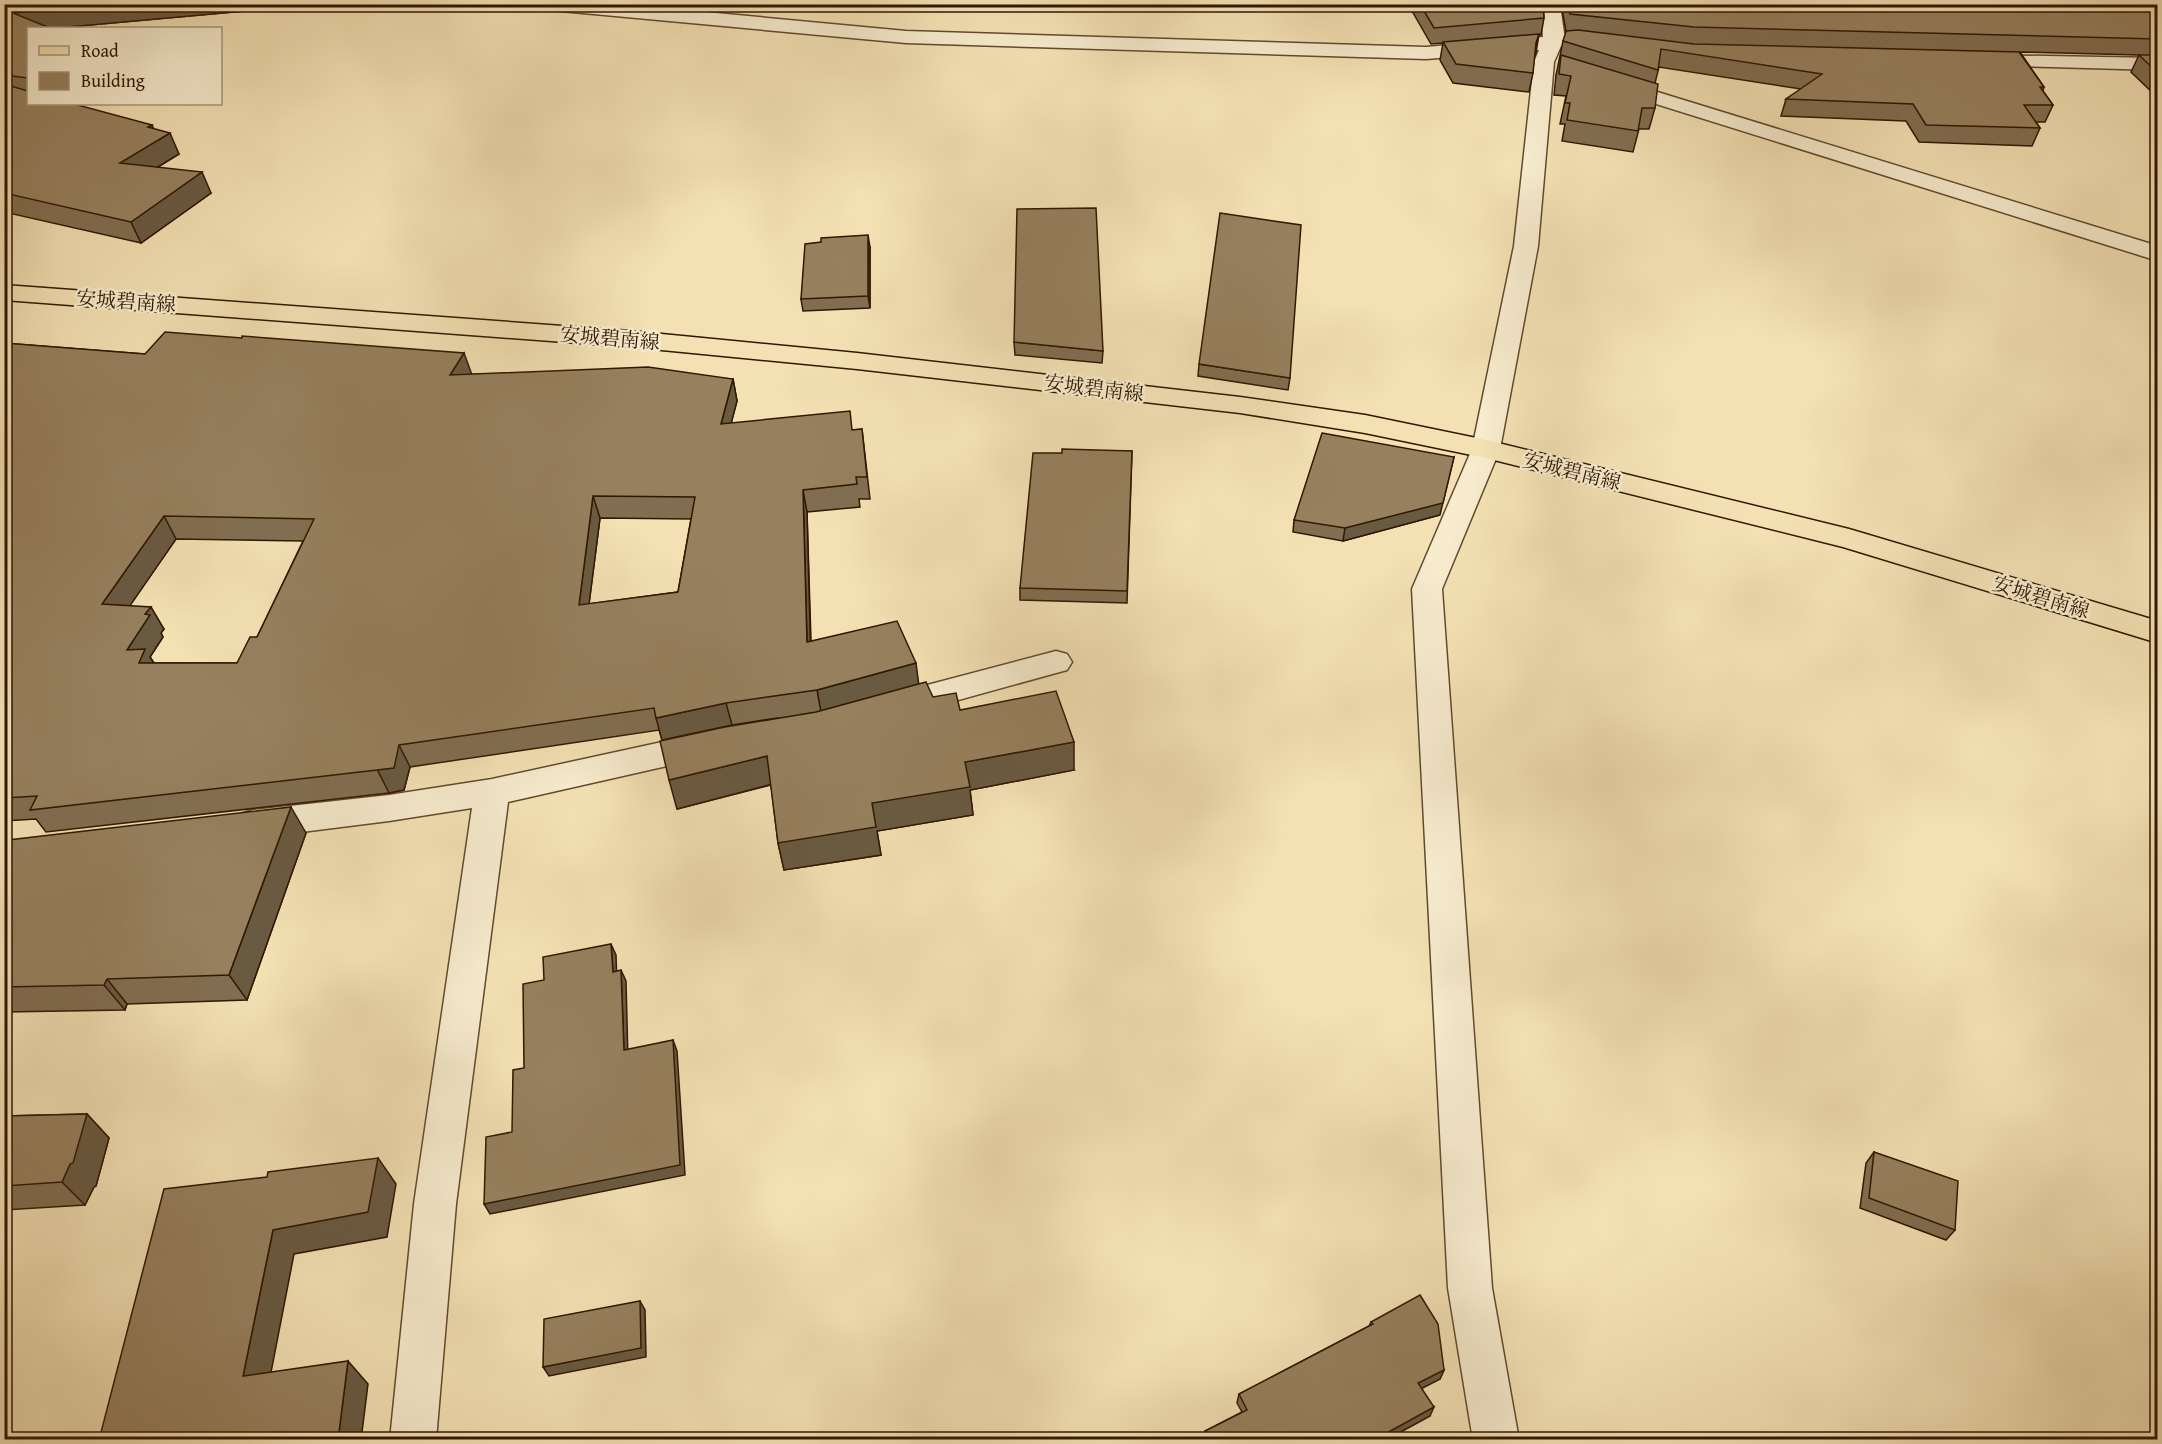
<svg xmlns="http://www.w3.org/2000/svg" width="2162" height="1444" viewBox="0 0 2162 1444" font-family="'Gentium Book Plus','Noto Serif JP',serif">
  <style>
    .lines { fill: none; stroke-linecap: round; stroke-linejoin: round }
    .minor-casing { stroke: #624a2e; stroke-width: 3 }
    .primary-casing { stroke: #311701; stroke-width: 3 }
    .minor { fill: #f7ecce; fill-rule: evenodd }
    .primary { fill: #f3e1b4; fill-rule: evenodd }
    .wall { fill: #816e51; stroke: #311701; stroke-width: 1.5; fill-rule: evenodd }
    .shaded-wall { fill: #695a42; stroke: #311701; stroke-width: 1.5 }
    .building { fill: #96805e; stroke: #311701; stroke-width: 1.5; fill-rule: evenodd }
    .labels { text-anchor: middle; stroke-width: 5; stroke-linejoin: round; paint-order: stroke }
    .street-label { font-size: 20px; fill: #311701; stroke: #f7ecce }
  </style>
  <rect width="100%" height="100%" fill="#f3e1b4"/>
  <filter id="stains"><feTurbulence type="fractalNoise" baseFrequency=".00333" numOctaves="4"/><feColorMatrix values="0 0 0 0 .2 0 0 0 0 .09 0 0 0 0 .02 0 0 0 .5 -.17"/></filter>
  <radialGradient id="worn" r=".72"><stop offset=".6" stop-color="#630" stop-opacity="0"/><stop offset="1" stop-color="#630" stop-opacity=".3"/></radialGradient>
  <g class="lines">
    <g class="minor-casing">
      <g id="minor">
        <path d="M 540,4 L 620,4 L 906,31 L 1426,47 L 1543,37 L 1540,4 L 1560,4 L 1564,33 C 1580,31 1598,35 1614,39 L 1617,43 L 1614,47 C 1597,52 1579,43 1561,46 L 1554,62 L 1538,246 L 1500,449 L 1442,589 L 1492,1288 L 1519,1440 L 1473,1440 L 1448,1288 L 1412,589 L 1472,449 L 1514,246 L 1534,62 L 1539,50 L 1426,59 L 906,43 L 550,10 L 543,8 Z"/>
        <polygon points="1982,55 2158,58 2158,70 1975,65 1972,61 1975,57"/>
        <polygon points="1612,78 2158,246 2158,261 1605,88 1601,84 1605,80"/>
        <polygon points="1056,651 1067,654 1072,662 1067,670 890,719 878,716 874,707 878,698"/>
        <polygon points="708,732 720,736 725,745 720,754 508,802 456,1204 436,1440 390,1440 414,1204 472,808 389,821 253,838 241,834 236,824 241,814 253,810 389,795 492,779"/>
      </g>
    </g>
    <g class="primary-casing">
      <polygon id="primary" points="4,285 631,331 857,353 1240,397 1365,415 1486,440 1849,529 2158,621 2158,643 1843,547 1486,458 1365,433 1240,413 857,369 631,347 4,300"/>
    </g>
    <use href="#minor" class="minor"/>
    <use href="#primary" class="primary"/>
  </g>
  <g class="wall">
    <polygon points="4,4 321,4 57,28 28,28 28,104 153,129 179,154 158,167 211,193 141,243 4,212"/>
    <polygon points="1408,4 1543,4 1544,18 1541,35 1539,35 1534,55 1533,73 1529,92 1453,83 1440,60 1443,43 1431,44"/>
    <polygon points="1561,4 2157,4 2157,97 2131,72 2139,55 2020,52 2044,87 2043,91 2053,105 2045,122 2036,122 2040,128 2032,146 1919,142 1906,121 1781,116 1786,99 1801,89 1659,67 1655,83 1655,108 1649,129 1639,129 1633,152 1562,141 1565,124 1560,124 1566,96 1554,95 1556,75 1563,41 1570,31 1566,31"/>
    <polygon points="821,242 870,247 870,308 803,311 801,299"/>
    <polygon points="1014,342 1103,351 1102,363 1015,355"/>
    <path d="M 4,343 L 145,354 L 471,374 L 733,379 L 737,401 L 731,423 L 852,430 L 862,429 L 870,499 L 859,499 L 860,507 L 807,512 L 811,641 L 918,684 L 933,697 L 960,710 L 1074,770 L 970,790 L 973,815 L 877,831 L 881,855 L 784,870 L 778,843 L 771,785 L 677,809 L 777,718 L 732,725 L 662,740 L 659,730 L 410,767 L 404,790 L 389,793 L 46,832 L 36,819 L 4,821 ZM 600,518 L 691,519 L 678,592 L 589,604 ZM 176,539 L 303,541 L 257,637 L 237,663 L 154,663 L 150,657 L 163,637 L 161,633 L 164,629 L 130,605 Z"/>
    <polygon points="1199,364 1290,378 1288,390 1198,376"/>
    <polygon points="1132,451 1127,603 1020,600 1020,588 1062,453"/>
    <polygon points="1440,515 1343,541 1293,532 1294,520"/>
    <polygon points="306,833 247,1000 127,1004 125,1010 4,1012 4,847"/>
    <polygon points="87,1114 109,1138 96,1186 94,1187 85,1205 4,1210 4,1116"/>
    <polygon points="1874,1152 1955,1230 1946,1240 1860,1208 1866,1163"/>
    <polygon points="1371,1322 1444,1370 1440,1379 1422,1388 1430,1416 1386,1440 1204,1439 1205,1431 1242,1412 1237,1403 1239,1394 1369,1326"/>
  </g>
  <g class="shaded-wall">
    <polygon points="111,4 321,4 57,28 28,28 13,13"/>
    <polygon points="1539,34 1536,53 1532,62 1536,43"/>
    <polygon points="152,125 159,140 170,133 179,154 130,184 120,163 148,127"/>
    <polygon points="202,172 211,193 141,243 131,222"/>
    <polygon points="868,235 870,247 870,308 868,296"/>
    <polygon points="464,353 472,375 450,375"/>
    <polygon points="733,379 737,401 725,447 721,424"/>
    <polygon points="1454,457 1440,515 1343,541 1345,528"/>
    <polygon points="803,490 807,512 811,664 807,642"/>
    <polygon points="593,496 600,518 586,628 579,605"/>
    <polygon points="164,516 176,539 116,626 102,604"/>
    <polygon points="151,607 164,629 161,633 163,637 150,657 159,671 153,685 127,650 145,614"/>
    <polygon points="916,663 919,686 821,712 817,690"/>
    <polygon points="726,703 732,725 662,740 656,718"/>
    <polygon points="1074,742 1074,770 970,790 973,815 877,831 881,855 784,870 778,843 872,803 965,762"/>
    <polygon points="399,745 410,767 404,790 389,793 378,771"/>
    <polygon points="767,756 773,784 677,809 669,780"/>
    <polygon points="291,807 306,833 247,1000 229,975"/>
    <polygon points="611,944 616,955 617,983 613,972"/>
    <polygon points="621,970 626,981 628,1061 624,1050"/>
    <polygon points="107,979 127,1004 125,1010 104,985"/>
    <polygon points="673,1040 677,1051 685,1175 490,1214 484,1204"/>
    <polygon points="87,1114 109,1138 96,1186 94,1187 85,1205 62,1182 70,1164"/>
    <polygon points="378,1158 396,1184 387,1237 294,1254 266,1398 243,1376 273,1230"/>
    <polygon points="640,1301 645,1310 646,1357 549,1376 543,1367"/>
    <polygon points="348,1361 368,1384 361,1440 338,1440"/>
    <polygon points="1444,1370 1440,1379 1415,1392 1418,1383"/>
    <polygon points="1434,1407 1430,1416 1386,1440 1374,1440"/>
  </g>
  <g class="building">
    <polygon points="4,4 111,4 13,13 50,28 28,28 28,78 4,75"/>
    <polygon points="1420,4 1543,4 1544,18 1434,28"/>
    <polygon points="1568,4 2157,4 2157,39 1694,27 1570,14"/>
    <polygon points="1578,30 1694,44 2019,52 2044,87 2040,87 2053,105 2024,105 2040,128 1926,125 1913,104 1786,99 1822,74 1661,49 1658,70 1563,41 1566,31"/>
    <polygon points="1539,34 1536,43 1533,73 1456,64 1443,42"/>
    <polygon points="1561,55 1658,84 1655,108 1642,108 1638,131 1567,120 1570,103 1565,103 1571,76 1559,74"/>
    <polygon points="2139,55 2157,55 2157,72"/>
    <polygon points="4,84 28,91 28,104 74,104 152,125 148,127 170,133 120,163 202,172 131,222 4,193"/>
    <polygon points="1096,208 1103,351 1014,342 1017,209"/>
    <polygon points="1220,213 1301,225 1290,378 1199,364"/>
    <polygon points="868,235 868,296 801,299 805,244 821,242 821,238"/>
    <path d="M 165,332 L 242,338 L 242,336 L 464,353 L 450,375 L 648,367 L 733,379 L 721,424 L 850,411 L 852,430 L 862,429 L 867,477 L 856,477 L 857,484 L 803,490 L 807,642 L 897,621 L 916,663 L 817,690 L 726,703 L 656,718 L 654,708 L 399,745 L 394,768 L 30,810 L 37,796 L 4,798 L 4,343 L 145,354 ZM 593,496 L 695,497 L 678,592 L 579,605 ZM 164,516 L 314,519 L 257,637 L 250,637 L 237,663 L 139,663 L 145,649 L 127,650 L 150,615 L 145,614 L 151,607 L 102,604 Z"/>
    <polygon points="1322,433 1454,457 1443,503 1345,528 1294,520"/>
    <polygon points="1062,449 1132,451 1127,591 1020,588 1033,453 1062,453"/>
    <polygon points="926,682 933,697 956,693 960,710 1056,691 1074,742 965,762 970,787 872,803 876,827 778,843 767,756 669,780 660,741 725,727 816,712"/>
    <polygon points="291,807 229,975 107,979 104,985 4,987 4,847 8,840"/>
    <polygon points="611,944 613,972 621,970 624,1050 673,1040 680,1165 484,1204 486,1137 512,1132 513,1070 524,1068 523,984 544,980 543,957"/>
    <polygon points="87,1114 73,1163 70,1164 62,1182 4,1186 4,1116"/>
    <polygon points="1874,1152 1958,1181 1955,1230 1869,1198"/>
    <polygon points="378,1158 368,1212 273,1230 243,1376 348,1361 338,1440 99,1440 164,1189 267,1177 268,1172"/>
    <polygon points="1420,1295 1438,1324 1444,1370 1418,1383 1434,1407 1374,1440 1210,1440 1205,1431 1247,1410 1239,1394 1373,1324 1371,1322"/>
    <polygon points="640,1301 641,1348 543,1367 544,1319"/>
  </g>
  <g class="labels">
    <g class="street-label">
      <text transform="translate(126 301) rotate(4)" y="7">安城碧南線</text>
      <text transform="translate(610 338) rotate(5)" y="7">安城碧南線</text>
      <text transform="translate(1094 388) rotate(7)" y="7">安城碧南線</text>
      <text transform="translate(1572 471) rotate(14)" y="7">安城碧南線</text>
      <text transform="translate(2041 597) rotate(17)" y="7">安城碧南線</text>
    </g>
  </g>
  <rect width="2162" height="1444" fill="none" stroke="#f3e1b4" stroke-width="24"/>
  <rect x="6" y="6" width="2150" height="1432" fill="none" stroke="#311701" stroke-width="3"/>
  <rect x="12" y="12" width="2138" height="1420" fill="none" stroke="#311701" stroke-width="1.5"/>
  <rect x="27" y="27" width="195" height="78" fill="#f7ecce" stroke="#a8977c" stroke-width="1.5"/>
  <rect x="39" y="46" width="30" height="9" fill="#f3e1b4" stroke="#a8977c" stroke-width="1.5"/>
  <text x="81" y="57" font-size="18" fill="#311701">Road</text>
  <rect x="39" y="72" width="30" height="18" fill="#96805e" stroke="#a8977c" stroke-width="1.5"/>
  <text x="81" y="87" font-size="18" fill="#311701">Building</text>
  <rect width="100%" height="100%" filter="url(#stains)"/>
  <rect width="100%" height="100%" fill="url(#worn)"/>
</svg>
